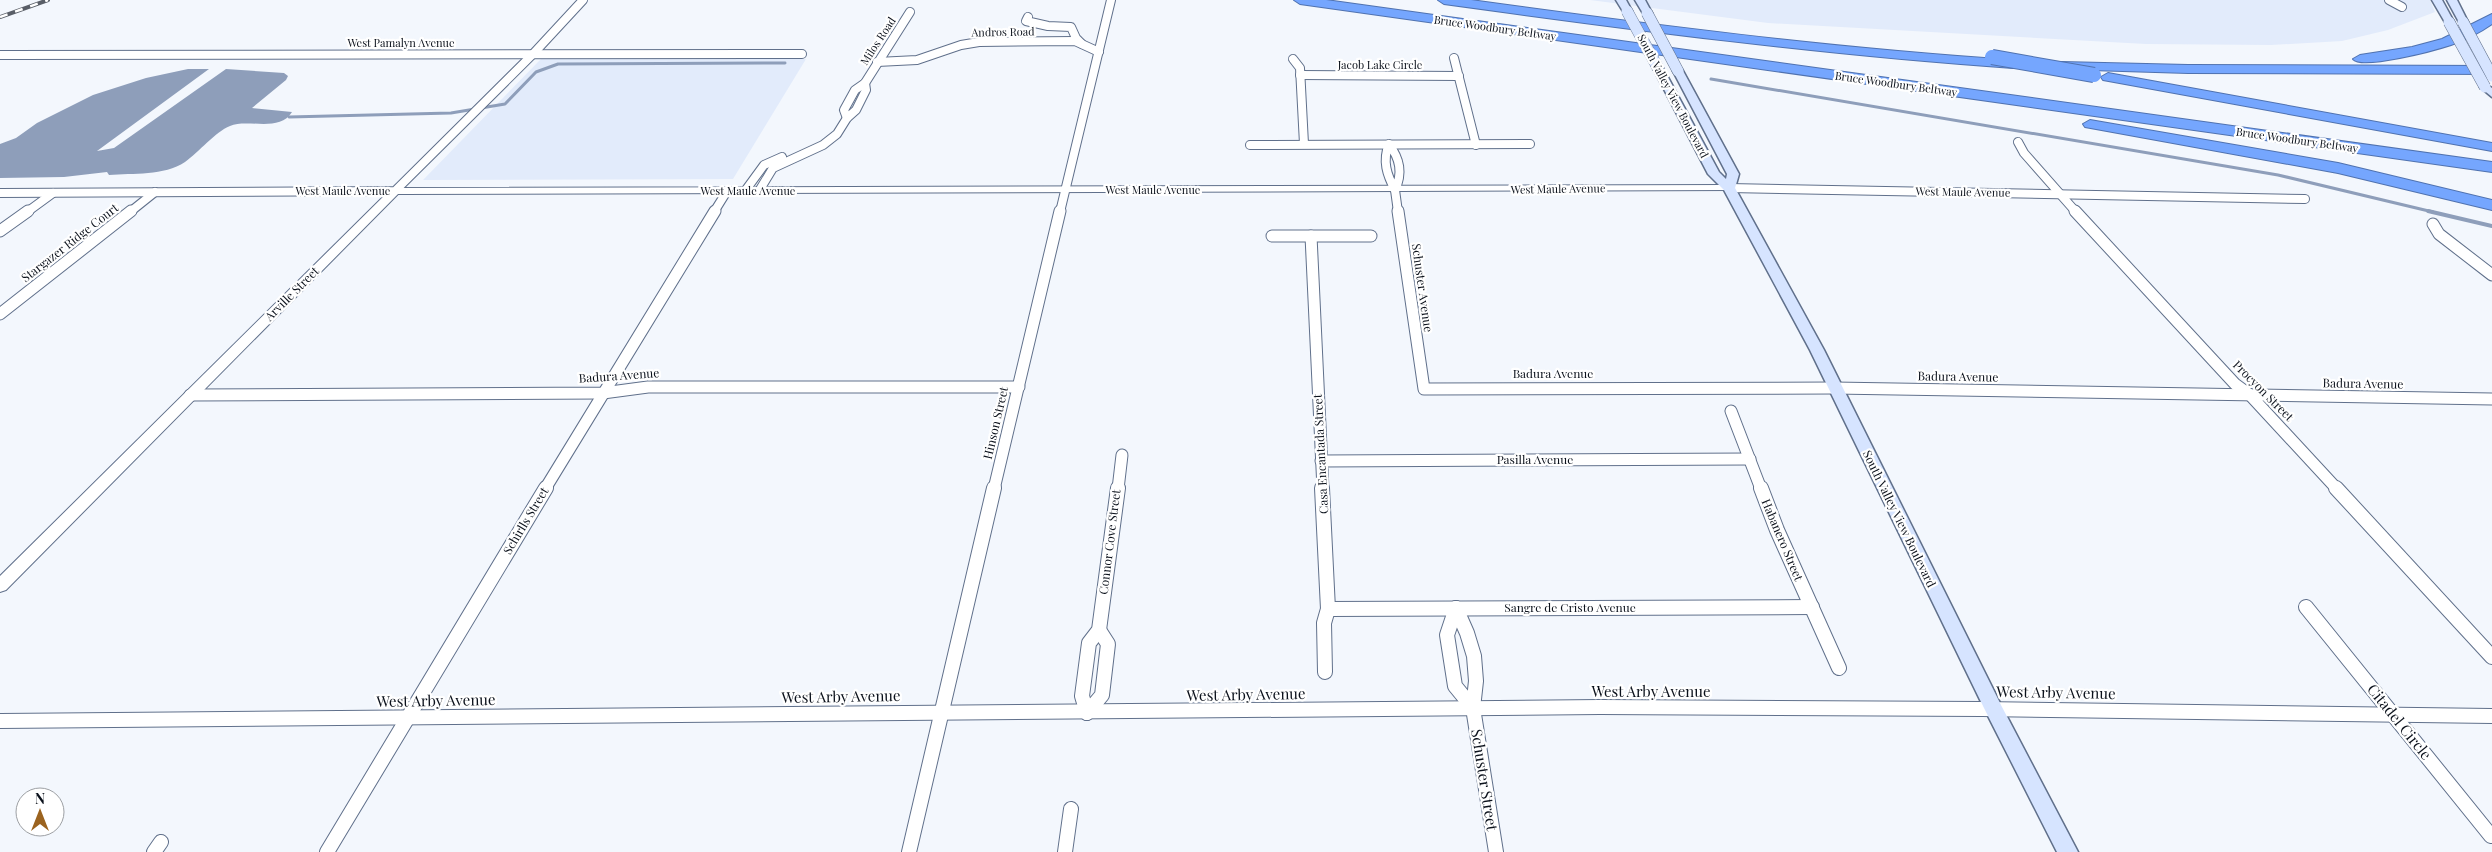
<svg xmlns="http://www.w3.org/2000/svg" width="2492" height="852" viewBox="0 0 2492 852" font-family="'Playfair Display',serif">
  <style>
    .built { fill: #e2ebfb }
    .water { fill: #8e9eba }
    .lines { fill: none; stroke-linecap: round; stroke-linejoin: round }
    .stream-far1 { stroke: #8e9eba; stroke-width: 3 }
    .stream { stroke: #8e9eba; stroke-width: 4 }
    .minor-far2-casing { stroke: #60708b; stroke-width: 10 }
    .minor-far1-casing { stroke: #60708b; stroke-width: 13 }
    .minor-casing { stroke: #60708b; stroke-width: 16 }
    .tertiary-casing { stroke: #60708b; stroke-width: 2 }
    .secondary-casing { stroke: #60708b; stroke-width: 3 }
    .motorway-casing { stroke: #5072af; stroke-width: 2 }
    .minor-far2 { stroke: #fff; stroke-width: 8 }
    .minor-far1 { stroke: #fff; stroke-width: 11 }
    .minor { stroke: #fff; stroke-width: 14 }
    .tertiary { fill: #fff; fill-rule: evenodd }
    .secondary { fill: #d6e4ff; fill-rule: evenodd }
    .motorway { fill: #75a6fe; fill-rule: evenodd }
    .rail-casing { stroke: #595e67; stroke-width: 4 }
    .rail { stroke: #fff; stroke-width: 2.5; stroke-dasharray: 8; stroke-linecap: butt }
    .secondary-bridge-casing { stroke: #60708b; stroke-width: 12; stroke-linecap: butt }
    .motorway-bridge-casing { stroke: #5072af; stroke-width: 16; stroke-linecap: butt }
    .secondary-bridge { stroke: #d6e4ff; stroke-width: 11 }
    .motorway-bridge { stroke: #75a6fe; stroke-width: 14 }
    .labels { text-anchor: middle; stroke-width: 4.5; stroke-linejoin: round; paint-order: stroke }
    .far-street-label { font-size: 11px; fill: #0b111b; stroke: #fff }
    .street-label { font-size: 12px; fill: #0b111b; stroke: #fff }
    .near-street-label { font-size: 15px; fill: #0b111b; stroke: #fff }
  </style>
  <rect width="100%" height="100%" fill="#f3f7fd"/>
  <g class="built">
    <polygon points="1590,0 2430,0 2435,12 2388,30 2342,41 2271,45 2146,44 1768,23"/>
    <polygon points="541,59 806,59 733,179 423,180"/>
  </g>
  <path class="water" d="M 188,69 L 209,69 L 97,151 L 114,148 L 226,69 L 284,73 L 288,76 L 286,80 L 252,108 L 292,112 C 279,133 247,118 230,126 C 215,132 199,152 185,162 C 164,176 133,173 109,175 L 107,172 L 64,177 L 0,178 L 0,144 L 16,138 L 37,123 L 93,95 L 146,78 Z"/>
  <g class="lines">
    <g class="stream-far1">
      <polyline points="1711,79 2278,175 2433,212"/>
      <polyline points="289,117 451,113 505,104 536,72 558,64 785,63"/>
    </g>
    <polyline class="stream" points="2428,211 2492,226"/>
    <g class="minor-far2-casing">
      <g id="minor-far2">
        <polyline points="2389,0 2402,7"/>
        <polyline points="1028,17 1026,21 1048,26 1071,27 1076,38 1082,44"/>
        <polyline points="0,55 802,54"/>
        <polyline points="1454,58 1476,145"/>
        <polyline points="1293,59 1300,68 1304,144"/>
        <polyline points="877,62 917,60 961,45 979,42 1075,41 1099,52"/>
        <polyline points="1300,75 1459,76"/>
        <polyline points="847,118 844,110 855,90 865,83 910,12"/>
        <polyline points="2018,142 2024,153 2076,212"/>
        <path d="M 1389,144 C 1400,159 1403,173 1395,190 C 1387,175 1382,161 1389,144 Z"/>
        <polyline points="1250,145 1530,144"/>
        <polyline points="1729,188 2305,199"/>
        <polyline points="1395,190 1398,212"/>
        <polyline points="745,191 764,165 782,157"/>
        <polyline points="759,191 773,168 823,145 837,134 847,118 856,110 866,90 865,83"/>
        <polyline points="0,193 395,191 533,54 583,0"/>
        <polyline points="27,212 53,193"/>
        <polyline points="130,212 155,192"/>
        <polyline points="714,212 727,191"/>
        <polyline points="1060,212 1111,0"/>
      </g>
    </g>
    <g class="minor-far1-casing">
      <g id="minor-far1">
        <polyline points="1398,211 1424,389 1834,388 2492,399"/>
        <polyline points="2075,211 2235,384 2250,395 2337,489"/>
        <polyline points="2433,224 2439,234 2492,275"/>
        <polyline points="0,231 28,211"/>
        <polyline points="1272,236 1371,236"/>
        <polyline points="1311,236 1323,489"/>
        <polyline points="0,314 131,211"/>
        <polyline points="190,395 603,393 648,387 1019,387"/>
        <polyline points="1731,411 1761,489"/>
        <polyline points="1321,461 1750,459"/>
        <polyline points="545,489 715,211"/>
        <polyline points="994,489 1060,211"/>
        <polyline points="1118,489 1122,455"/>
      </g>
    </g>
    <g class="minor-casing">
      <g id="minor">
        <polyline points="1322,488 1328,609 1324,623 1325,672"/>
        <polyline points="1761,488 1777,530 1839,668"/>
        <polyline points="2336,488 2492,657"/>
        <polyline points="2306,607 2491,836"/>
        <polyline points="1456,608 1467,633 1474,656 1476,681 1473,708 1496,852"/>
        <polyline points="1456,608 1447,635 1455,686 1473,708"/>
        <polyline points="1328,609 1812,607"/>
        <polyline points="1087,713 1082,696 1089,643 1099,630 1118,488"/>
        <polyline points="1087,713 1102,695 1108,644 1099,630"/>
        <polyline points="0,721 1600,707 1982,709 2492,716"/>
        <polyline points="154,852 161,842"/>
        <polyline points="327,852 546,488"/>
        <polyline points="909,852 994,488"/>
        <polyline points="1065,852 1071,809"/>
      </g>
    </g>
    <g class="tertiary-casing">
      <polygon id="tertiary" points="1729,185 1733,186 1733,190 398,194 6,590 0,592 0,576 391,189 395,188"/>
    </g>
    <g class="secondary-casing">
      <g id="secondary">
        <polygon points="1616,0 1626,0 1632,11 1630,13 1624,13"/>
        <polygon points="1635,0 1645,0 1652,13 1650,15 1644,15"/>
        <polygon points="2432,0 2442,0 2454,22 2452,24 2446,24"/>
        <polygon points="2447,0 2457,0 2468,22 2466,24 2460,24"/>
        <polygon points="1658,65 1663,68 1719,172 1726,179 1727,174 1673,71 1682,69 1739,174 1735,188 1824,350 2002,707 2078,852 2057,852 1984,708 1810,350 1724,190 1708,174 1653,68"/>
        <polygon points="2485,84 2492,88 2492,97 2480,87"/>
      </g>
    </g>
    <g class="motorway-casing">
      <g id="motorway">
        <polygon points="1294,0 1326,0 2492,162 2492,172 1300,4"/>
        <path d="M 1438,0 L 1471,0 C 1651,25 1831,48 2013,60 L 2020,64 L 2013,68 C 1822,55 1633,30 1444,4 Z"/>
        <path d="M 2492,14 L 2492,24 C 2479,33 2465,40 2451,45 C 2436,50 2362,70 2353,59 L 2360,55 L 2412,47 L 2442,39 Z"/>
        <polygon points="2062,62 2188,65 2492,66 2492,74 2188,73 2057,69 2055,66 2057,63"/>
        <polygon points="2108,73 2492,143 2492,151 2103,80 2101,77"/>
        <polygon points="2090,120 2338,163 2492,200 2492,210 2338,173 2085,127 2083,124"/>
      </g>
    </g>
    <use href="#minor-far2" class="minor-far2"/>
    <use href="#minor-far1" class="minor-far1"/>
    <use href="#minor" class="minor"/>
    <use href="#tertiary" class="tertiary"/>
    <use href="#secondary" class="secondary"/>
    <use href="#motorway" class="motorway"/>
    <g class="rail-casing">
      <polyline id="rail" points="0,17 48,0"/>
    </g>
    <use href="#rail" class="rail"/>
    <g class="secondary-bridge-casing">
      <g id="secondary-bridge">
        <polyline points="1627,11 1658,68"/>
        <polyline points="1647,13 1678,71"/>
        <polyline points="2449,22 2485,87"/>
        <polyline points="2463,22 2492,76"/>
      </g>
    </g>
    <g class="motorway-bridge-casing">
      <polyline id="motorway-bridge" points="1992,57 2094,75"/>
    </g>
    <use href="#secondary-bridge" class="secondary-bridge"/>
    <use href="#motorway-bridge" class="motorway-bridge"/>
  </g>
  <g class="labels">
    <g class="far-street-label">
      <text transform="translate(1495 28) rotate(8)" y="4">Bruce Woodbury Beltway</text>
      <text transform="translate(1003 32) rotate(-1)" y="4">Andros Road</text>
      <text transform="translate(878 41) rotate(-57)" y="4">Milos Road</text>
      <text x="401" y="47">West Pamalyn Avenue</text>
      <text x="1380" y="69">Jacob Lake Circle</text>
      <text transform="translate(1896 84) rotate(8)" y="4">Bruce Woodbury Beltway</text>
      <text transform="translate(1673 96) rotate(62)" y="4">South Valley View Boulevard</text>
      <text transform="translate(2297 140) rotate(8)" y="4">Bruce Woodbury Beltway</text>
      <text transform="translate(1558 189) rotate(-1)" y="4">West Maule Avenue</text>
      <text x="1153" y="194">West Maule Avenue</text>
      <text x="343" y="195">West Maule Avenue</text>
      <text x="748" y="195">West Maule Avenue</text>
      <text transform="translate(1963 192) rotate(1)" y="4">West Maule Avenue</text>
    </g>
    <g class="street-label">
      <text transform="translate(70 243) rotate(-38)" y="4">Stargazer Ridge Court</text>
      <text transform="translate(1422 288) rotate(82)" y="4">Schuster Avenue</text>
      <text transform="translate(292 294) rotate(-45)" y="4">Arville Street</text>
      <text x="1553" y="378">Badura Avenue</text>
      <text transform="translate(619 376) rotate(-4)" y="4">Badura Avenue</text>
      <text transform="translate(1958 377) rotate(1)" y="4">Badura Avenue</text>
      <text transform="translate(2363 384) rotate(1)" y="4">Badura Avenue</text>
      <text transform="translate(2263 391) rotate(45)" y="4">Procyon Street</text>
      <text transform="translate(996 423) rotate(-77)" y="4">Hinson Street</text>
      <text transform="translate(1321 454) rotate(-93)" y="4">Casa Encantada Street</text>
      <text x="1535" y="464">Pasilla Avenue</text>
      <text transform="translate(1899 519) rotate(64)" y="4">South Valley View Boulevard</text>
      <text transform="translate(526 521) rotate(-59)" y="4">Schirlls Street</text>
      <text transform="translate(1782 540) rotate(67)" y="4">Habanero Street</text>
      <text transform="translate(1110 542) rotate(-83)" y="4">Connor Cove Street</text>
      <text x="1570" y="612">Sangre de Cristo Avenue</text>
    </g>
    <g class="near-street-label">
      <text x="1651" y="697">West Arby Avenue</text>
      <text transform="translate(2056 693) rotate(1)" y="5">West Arby Avenue</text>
      <text transform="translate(1246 695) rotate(-1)" y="5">West Arby Avenue</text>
      <text transform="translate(841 697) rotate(-1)" y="5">West Arby Avenue</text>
      <text transform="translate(436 701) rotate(-1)" y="5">West Arby Avenue</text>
      <text transform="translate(2399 722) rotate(51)" y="5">Citadel Circle</text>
      <text transform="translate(1484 780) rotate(81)" y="5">Schuster Street</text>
    </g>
  </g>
  <g transform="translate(40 812)"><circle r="24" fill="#ffffff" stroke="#9da0a4"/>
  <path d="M0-4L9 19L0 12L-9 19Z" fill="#9b631f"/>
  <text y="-8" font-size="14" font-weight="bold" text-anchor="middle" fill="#0b111b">N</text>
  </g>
</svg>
